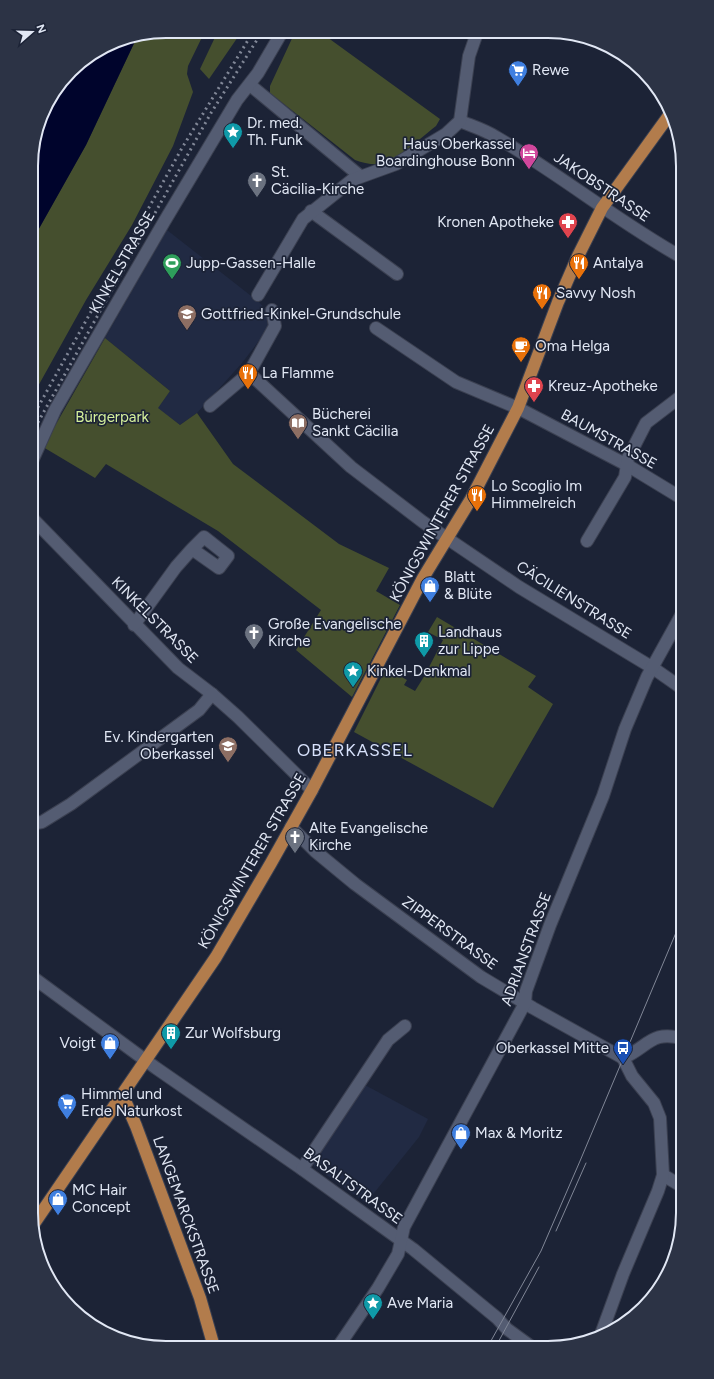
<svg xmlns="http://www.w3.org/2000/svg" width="714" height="1379" viewBox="0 0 714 1379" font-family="Figtree,sans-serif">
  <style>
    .built { fill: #212a43 }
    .green { fill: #454f2e }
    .water { fill: #00042c }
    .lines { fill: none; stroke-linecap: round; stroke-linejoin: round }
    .minor-casing { stroke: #3b4051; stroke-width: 14 }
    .major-casing { stroke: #3b4051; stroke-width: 14 }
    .minor { stroke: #545c72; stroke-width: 12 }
    .major { stroke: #b27c4c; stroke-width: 12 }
    .tram { stroke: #818797; stroke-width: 1 }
    .rail { stroke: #818797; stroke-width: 3; stroke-dasharray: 2 4; stroke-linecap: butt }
    .labels { text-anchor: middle; stroke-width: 3.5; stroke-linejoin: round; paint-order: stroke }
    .poi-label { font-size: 15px; fill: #e1e7f4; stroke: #1c2336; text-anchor: start }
    .street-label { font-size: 15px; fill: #e1e7f4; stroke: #1c2336 }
    .park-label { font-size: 15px; fill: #d5f09b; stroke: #1c2336 }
    .quarter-label { font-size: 17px; letter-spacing: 1px; fill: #d8e2fc; stroke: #1c2336 }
    .rim { fill: none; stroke: #e1e7f4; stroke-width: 2 }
  </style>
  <rect width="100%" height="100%" fill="#1c2336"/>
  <g class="built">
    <polygon points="167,230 259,302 268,312 271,325 242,363 197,413 180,425 157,408 170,391 105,338"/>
    <polygon points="365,1085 428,1119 419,1137 366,1203 314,1166 313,1162"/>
  </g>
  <g class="green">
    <polygon points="166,31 205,31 188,66 187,74 193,92 173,146 132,225 86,300 32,397 32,241 86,145 137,37"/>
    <polygon points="218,31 242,31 209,79 200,69"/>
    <path d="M 295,32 L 320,32 L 440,119 L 436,126 C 421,138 398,159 380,164 C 372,165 363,163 355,160 L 270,93 L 270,86 Z"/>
    <polygon points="105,338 170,391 158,408 180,425 197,413 233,464 339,544 389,568 376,591 400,605 352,697 296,650 321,610 218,531 106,464 95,478 43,447"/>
    <polygon points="437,617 536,676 528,687 553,704 493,808 354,732 386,668 407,680 404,685 415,691 425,675 428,675 427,671 443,640 428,632"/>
  </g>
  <polygon class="water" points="137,37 86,145 32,241 32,148 45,106 77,65 114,41"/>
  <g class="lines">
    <g class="minor-casing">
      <g id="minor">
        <polyline points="250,85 360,176"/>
        <path d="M 460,121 C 472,126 485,130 496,137 C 560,174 618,222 683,258"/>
        <polyline points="311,211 397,274"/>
        <polyline points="258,295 303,219 352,180 396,164 446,134 460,121 469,56 477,33"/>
        <polyline points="376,328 456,382 518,408 627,465 683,499"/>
        <polyline points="249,373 351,467 423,522 519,587 653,668 683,689"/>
        <polyline points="210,406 249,373 275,326 272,310"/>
        <polyline points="32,461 55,410 164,222 237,100 258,73 282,32"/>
        <polyline points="32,518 178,668 212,694 238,717 312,790"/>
        <polyline points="587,541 625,477 628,458 646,423 680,397 683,392"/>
        <polyline points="134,625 176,567 192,549 219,568 228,556 204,537 192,549"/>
        <polyline points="31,824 42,822 71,804 199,710 212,694"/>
        <polyline points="291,827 315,851 355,884 481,977 533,1008 623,1058"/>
        <polyline points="31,976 156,1068 302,1169 413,1249 497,1318 507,1329 533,1348"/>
        <path d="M 623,1058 C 647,1048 652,1029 683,1039"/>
        <polyline points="302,1169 388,1040 405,1026"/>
        <polyline points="663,1175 683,1187"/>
        <polyline points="600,1337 623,1274 658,1191 663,1175 660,1118 654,1103 632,1076 623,1058"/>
        <polyline points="338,1347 378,1288 398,1254 404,1227 525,1003 526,991 550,925 603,796 625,729 647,677 683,612"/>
      </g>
    </g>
    <g class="major-casing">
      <g id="major">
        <polyline points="123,1096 136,1126 200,1298 214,1347"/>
        <polyline points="33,1225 216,957 271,863 312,790 423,578 471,499 518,408 558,302 578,256 602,208 670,114"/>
      </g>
    </g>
    <use href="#minor" class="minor"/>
    <use href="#major" class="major"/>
    <g class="tram">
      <polyline points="556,1231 586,1163"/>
      <polyline points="487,1348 541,1251 580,1161 683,916"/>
      <polyline points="495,1348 539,1267"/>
    </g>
    <g class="rail">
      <polyline points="32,418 182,148 253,32"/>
      <polyline points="32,433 211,113 262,32"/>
    </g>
  </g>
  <defs>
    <g id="supermarket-pin" transform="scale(1)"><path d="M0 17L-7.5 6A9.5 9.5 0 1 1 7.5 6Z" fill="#3f7fe0" stroke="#1c2336"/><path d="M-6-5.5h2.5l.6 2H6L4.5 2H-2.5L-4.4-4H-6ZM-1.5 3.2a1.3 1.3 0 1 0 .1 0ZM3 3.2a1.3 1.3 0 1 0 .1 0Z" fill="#fff"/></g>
    <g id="sight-pin" transform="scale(1)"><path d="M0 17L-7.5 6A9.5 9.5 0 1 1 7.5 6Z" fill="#0f9aa8" stroke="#1c2336"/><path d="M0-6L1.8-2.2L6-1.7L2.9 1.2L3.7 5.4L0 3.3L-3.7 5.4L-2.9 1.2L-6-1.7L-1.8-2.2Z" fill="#fff"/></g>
    <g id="hotel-pin" transform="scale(1)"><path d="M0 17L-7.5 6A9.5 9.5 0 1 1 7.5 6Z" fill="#d1479c" stroke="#1c2336"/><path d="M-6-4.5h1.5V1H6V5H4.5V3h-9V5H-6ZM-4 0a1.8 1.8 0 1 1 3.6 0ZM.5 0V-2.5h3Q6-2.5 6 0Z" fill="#fff"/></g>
    <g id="church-pin" transform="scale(1)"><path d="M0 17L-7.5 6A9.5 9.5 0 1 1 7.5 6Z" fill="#6b7280" stroke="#1c2336"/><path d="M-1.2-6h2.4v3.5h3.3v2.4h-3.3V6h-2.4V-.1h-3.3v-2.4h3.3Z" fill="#fff"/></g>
    <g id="pharmacy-pin" transform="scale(1)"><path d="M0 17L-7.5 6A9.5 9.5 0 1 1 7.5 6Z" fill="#e0444e" stroke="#1c2336"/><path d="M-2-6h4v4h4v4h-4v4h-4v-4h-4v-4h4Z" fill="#fff"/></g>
    <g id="stadium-pin" transform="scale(1)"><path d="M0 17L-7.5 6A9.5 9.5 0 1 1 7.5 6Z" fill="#2e9e5b" stroke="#1c2336"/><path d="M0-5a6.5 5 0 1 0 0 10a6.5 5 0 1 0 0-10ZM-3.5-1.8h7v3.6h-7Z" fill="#fff"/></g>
    <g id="restaurant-pin" transform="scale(1)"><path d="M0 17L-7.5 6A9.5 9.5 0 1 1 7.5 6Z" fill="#e8710a" stroke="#1c2336"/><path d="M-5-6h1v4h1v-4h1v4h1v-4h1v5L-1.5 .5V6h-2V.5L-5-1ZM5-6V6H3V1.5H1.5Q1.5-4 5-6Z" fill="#fff"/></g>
    <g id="school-pin" transform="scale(1)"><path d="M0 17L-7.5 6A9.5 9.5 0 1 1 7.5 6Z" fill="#8d6e63" stroke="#1c2336"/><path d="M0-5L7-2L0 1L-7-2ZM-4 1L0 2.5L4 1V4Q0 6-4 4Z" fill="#fff"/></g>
    <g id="cafe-pin" transform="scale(1)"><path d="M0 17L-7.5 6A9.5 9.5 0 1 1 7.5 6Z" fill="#e8710a" stroke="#1c2336"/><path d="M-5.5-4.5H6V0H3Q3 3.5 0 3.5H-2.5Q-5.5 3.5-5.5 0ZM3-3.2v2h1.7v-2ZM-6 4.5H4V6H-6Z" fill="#fff"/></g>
    <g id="library-pin" transform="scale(1)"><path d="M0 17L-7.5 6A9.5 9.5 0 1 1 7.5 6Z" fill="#8d6e63" stroke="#1c2336"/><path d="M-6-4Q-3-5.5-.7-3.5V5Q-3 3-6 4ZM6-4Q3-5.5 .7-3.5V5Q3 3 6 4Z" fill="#fff"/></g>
    <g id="shop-pin" transform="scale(1)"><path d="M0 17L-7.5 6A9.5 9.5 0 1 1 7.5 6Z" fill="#3f7fe0" stroke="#1c2336"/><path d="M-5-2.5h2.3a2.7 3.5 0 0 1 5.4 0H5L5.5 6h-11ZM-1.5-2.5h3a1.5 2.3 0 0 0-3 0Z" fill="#fff"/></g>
    <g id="building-pin" transform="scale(1)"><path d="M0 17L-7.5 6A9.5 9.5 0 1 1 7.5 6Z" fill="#0f9aa8" stroke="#1c2336"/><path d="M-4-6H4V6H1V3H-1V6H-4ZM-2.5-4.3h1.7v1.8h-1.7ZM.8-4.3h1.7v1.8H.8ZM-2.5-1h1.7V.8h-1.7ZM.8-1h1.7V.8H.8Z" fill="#fff"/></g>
    <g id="bus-pin" transform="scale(1)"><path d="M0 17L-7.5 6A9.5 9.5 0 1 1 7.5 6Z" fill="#1a4fb4" stroke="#1c2336"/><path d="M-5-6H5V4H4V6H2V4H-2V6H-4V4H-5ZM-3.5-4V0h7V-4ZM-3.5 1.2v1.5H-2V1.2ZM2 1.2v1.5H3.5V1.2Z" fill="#fff"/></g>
  </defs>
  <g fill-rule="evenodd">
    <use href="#supermarket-pin" x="518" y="70"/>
    <use href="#sight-pin" x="233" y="132"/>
    <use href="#hotel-pin" x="529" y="153"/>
    <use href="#church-pin" x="257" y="181"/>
    <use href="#pharmacy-pin" x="568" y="222"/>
    <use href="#stadium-pin" x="172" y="263"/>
    <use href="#restaurant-pin" x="579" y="263"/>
    <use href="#restaurant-pin" x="542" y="293"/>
    <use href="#school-pin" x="187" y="314"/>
    <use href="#cafe-pin" x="521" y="346"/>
    <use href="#restaurant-pin" x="248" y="373"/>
    <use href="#pharmacy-pin" x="534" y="386"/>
    <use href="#library-pin" x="298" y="423"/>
    <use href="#restaurant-pin" x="477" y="495"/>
    <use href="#shop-pin" x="430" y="586"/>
    <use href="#church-pin" x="254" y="633"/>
    <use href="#building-pin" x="424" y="641"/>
    <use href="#sight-pin" x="353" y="671"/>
    <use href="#school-pin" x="228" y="746"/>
    <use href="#church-pin" x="295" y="837"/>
    <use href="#building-pin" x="171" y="1033"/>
    <use href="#shop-pin" x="110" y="1043"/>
    <use href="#bus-pin" x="623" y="1048"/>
    <use href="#supermarket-pin" x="67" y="1103"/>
    <use href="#shop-pin" x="461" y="1133"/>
    <use href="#shop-pin" x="58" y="1199"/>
    <use href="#sight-pin" x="373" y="1303"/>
  </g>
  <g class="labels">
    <g class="poi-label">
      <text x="532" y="75">Rewe</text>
      <text x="247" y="128">Dr. med.<tspan x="247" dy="17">Th. Funk</tspan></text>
      <text x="515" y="149" text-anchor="end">Haus Oberkassel<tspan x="515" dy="17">Boardinghouse Bonn</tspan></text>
      <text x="271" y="177">St.<tspan x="271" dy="17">Cäcilia-Kirche</tspan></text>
      <text x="554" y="227" text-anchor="end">Kronen Apotheke</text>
      <text x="186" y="268">Jupp-Gassen-Halle</text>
      <text x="593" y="268">Antalya</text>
      <text x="556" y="298">Savvy Nosh</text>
      <text x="201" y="319">Gottfried-Kinkel-Grundschule</text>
      <text x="535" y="351">Oma Helga</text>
      <text x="262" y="378">La Flamme</text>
      <text x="548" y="391">Kreuz-Apotheke</text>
      <text x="312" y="419">Bücherei<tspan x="312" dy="17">Sankt Cäcilia</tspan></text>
      <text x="491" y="491">Lo Scoglio Im<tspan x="491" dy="17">Himmelreich</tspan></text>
      <text x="444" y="582">Blatt<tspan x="444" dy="17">&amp; Blüte</tspan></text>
      <text x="268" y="629">Große Evangelische<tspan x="268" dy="17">Kirche</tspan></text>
      <text x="438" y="637">Landhaus<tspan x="438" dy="17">zur Lippe</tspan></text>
      <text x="367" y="676">Kinkel-Denkmal</text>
      <text x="214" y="742" text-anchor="end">Ev. Kindergarten<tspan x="214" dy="17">Oberkassel</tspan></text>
      <text x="309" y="833">Alte Evangelische<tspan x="309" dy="17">Kirche</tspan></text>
      <text x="185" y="1038">Zur Wolfsburg</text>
      <text x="96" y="1048" text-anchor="end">Voigt</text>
      <text x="609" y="1053" text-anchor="end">Oberkassel Mitte</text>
      <text x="81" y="1099">Himmel und<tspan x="81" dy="17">Erde Naturkost</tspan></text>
      <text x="475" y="1138">Max &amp; Moritz</text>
      <text x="72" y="1195">MC Hair<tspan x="72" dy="17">Concept</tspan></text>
      <text x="387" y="1308">Ave Maria</text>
    </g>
    <g class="street-label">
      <text transform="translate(602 187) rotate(34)" y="5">JAKOBSTRASSE</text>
      <text transform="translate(122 262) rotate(-60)" y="5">KINKELSTRASSE</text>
      <text transform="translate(609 439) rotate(29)" y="5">BAUMSTRASSE</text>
      <text transform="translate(442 513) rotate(-61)" y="5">KÖNIGSWINTERER STRASSE</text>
      <text transform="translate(574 600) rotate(32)" y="5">CÄCILIENSTRASSE</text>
      <text transform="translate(155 620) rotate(45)" y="5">KINKELSTRASSE</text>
      <text transform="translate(252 861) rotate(-60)" y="5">KÖNIGSWINTERER STRASSE</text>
      <text transform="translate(450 933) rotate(36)" y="5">ZIPPERSTRASSE</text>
      <text transform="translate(526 949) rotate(-70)" y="5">ADRIANSTRASSE</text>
      <text transform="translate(353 1186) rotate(36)" y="5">BASALTSTRASSE</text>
      <text transform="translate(186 1215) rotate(70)" y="5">LANGEMARCKSTRASSE</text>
    </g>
    <g class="park-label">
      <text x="112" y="422">Bürgerpark</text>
    </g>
    <g class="quarter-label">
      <text x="355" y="756">OBERKASSEL</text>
    </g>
  </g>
  <path d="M0 0H714V1379H0ZM166 38H548A128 128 0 0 1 676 166V1213A128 128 0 0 1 548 1341H166A128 128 0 0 1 38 1213V166A128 128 0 0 1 166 38Z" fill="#2c3345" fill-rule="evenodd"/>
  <path class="rim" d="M166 38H548A128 128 0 0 1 676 166V1213A128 128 0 0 1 548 1341H166A128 128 0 0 1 38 1213V166A128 128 0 0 1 166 38Z"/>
  <g transform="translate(32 32) rotate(70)" stroke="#1c2336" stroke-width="3" paint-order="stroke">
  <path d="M0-3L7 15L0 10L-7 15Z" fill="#e1e7f4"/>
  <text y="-6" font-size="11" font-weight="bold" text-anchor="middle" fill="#e1e7f4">N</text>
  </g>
</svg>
